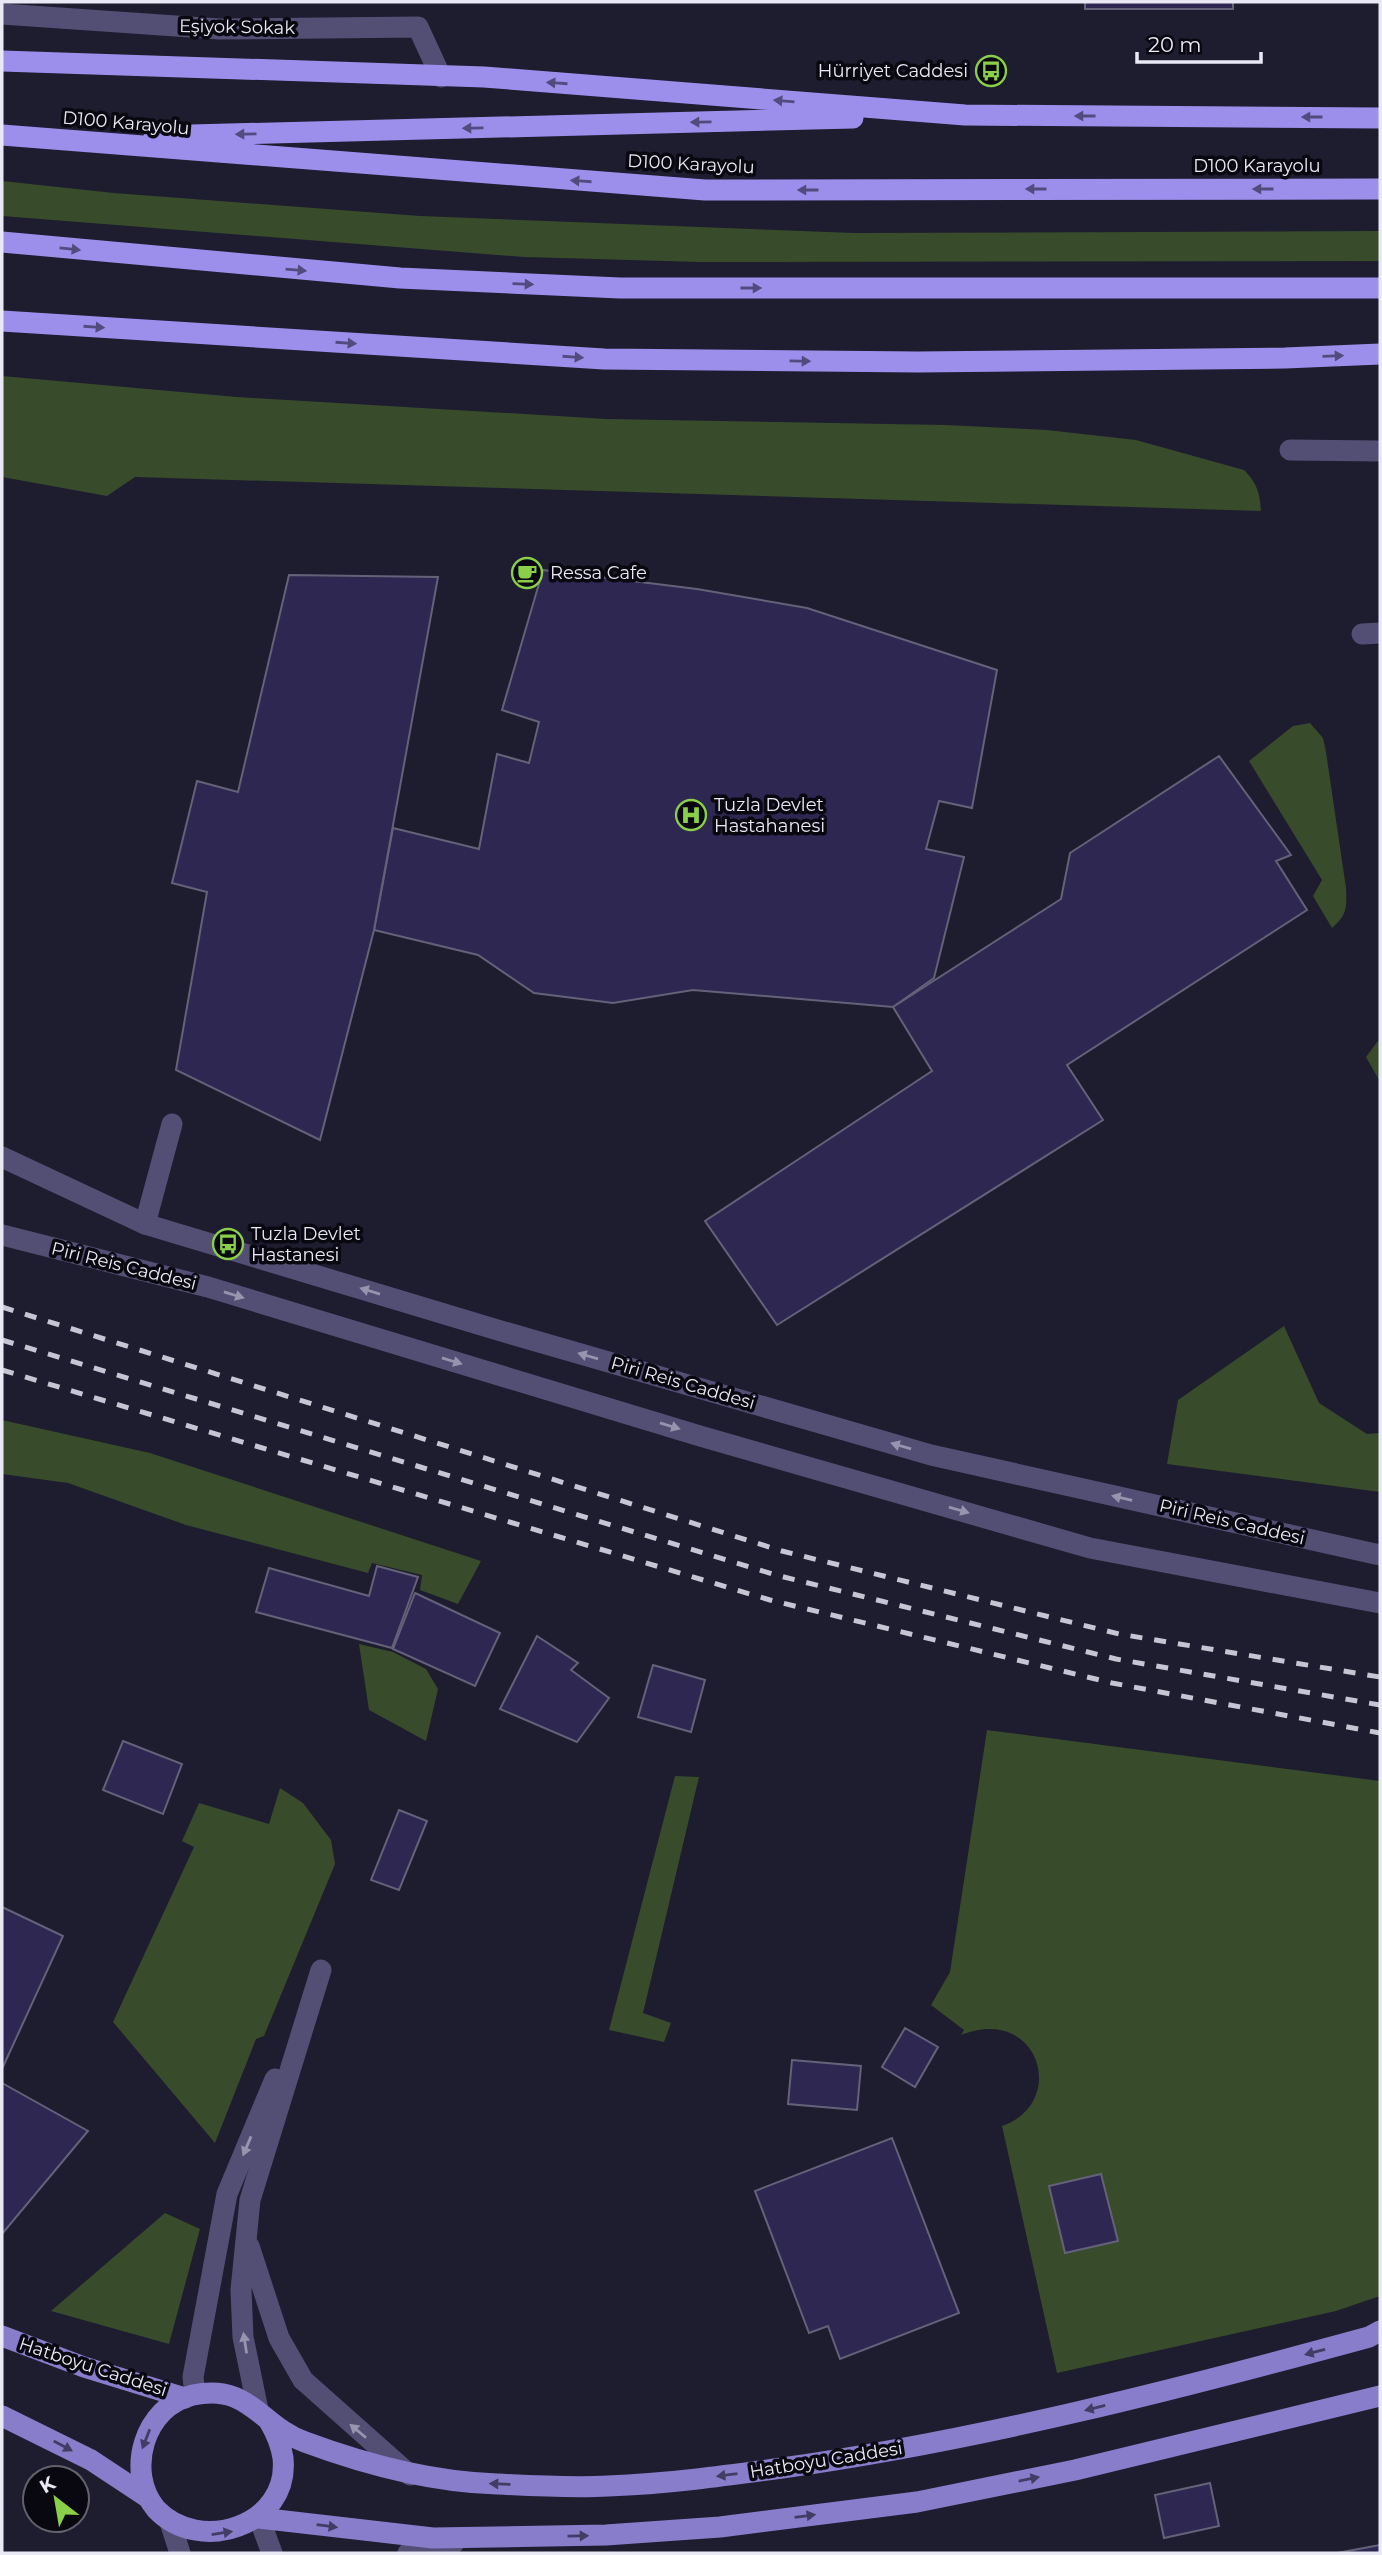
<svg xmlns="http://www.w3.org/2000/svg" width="1382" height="2555" viewBox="0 0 1382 2555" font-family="Montserrat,sans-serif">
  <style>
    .green { fill: #384b2b }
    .building { fill: #2e2751; stroke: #646279; stroke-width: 2 }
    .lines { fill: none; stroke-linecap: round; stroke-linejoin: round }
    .minor { stroke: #534f74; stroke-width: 21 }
    .major { stroke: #887dca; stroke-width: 21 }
    .highway { stroke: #9c8fec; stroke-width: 21 }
    .rail { stroke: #c6c5d3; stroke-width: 5; stroke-dasharray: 12 12; stroke-linecap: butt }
    .oneway { fill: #524c7e }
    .oneway2 { fill: #9694ae }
    .oneway3 { fill: #423d64 }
    .labels { text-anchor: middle; stroke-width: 7; stroke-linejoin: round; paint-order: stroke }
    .street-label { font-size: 18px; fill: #e9e8f5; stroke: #090810 }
    .poi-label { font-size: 18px; fill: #e9e8f5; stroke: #090810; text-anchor: start }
  </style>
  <rect width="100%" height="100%" fill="#1e1c2f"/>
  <g class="green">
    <polygon points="2,181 114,193 420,216 854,233 1380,231 1380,261 700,262 524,257 2,216"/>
    <path d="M 2,376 L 237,397 L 607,419 L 946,425 L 1047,430 L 1136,440 L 1244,470 C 1257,483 1260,493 1261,511 L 135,477 L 107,496 L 2,477 Z"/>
    <path d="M 1310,723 L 1323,738 L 1326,752 L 1346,888 C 1347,908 1347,915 1332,928 L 1313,896 L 1322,880 L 1249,761 L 1293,726 Z"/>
    <polygon points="1380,1038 1380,1082 1366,1057"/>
    <polygon points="1284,1326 1319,1403 1367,1434 1380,1433 1380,1492 1167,1464 1178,1400"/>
    <polygon points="2,1420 150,1453 481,1561 458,1604 420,1590 422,1575 372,1563 368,1573 186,1525 68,1483 2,1474"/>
    <polygon points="359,1644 393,1652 426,1669 438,1689 426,1741 369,1710"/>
    <path d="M 987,1730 L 1380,1781 L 1380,2296 L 1336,2311 L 1057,2373 L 1002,2126 C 1069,2103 1039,2004 961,2035 L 964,2030 L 931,2005 L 950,1972 Z"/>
    <polygon points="675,1776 699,1777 643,2013 671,2023 664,2042 609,2030"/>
    <polygon points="280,1788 303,1803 331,1840 335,1864 264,2036 256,2039 215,2143 113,2022 194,1847 182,1841 199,1803 269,1824"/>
    <polygon points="165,2213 200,2229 169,2344 51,2311"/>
  </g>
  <g class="building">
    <rect x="1085" y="2" width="148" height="7"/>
    <polygon points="543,570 697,589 807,608 997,670 972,808 939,801 926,849 964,857 934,978 893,1007 693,990 613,1003 534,993 478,955 374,930 393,828 479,849 497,754 529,763 539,722 502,710"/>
    <polygon points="289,575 438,577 374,930 320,1140 176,1070 207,892 172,883 197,781 238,792"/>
    <polygon points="1219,756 1291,855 1276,861 1307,910 1067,1065 1103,1120 777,1325 705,1221 932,1071 893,1007 1061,899 1070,853"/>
    <polygon points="377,1566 418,1577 392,1648 256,1612 269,1568 369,1596"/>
    <polygon points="415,1593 500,1633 475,1686 393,1649"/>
    <polygon points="537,1636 578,1663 571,1670 609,1698 577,1742 500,1709"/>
    <polygon points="653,1665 705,1680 691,1732 638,1717"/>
    <polygon points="123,1741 182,1764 163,1814 103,1790"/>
    <polygon points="399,1810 427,1821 399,1890 371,1880"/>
    <polygon points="2,1907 63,1936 2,2069"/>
    <polygon points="905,2028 938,2047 915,2087 882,2067"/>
    <polygon points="792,2060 861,2066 857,2110 788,2104"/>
    <polygon points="2,2083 88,2131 2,2234"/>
    <polygon points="892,2138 959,2313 840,2359 828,2326 809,2333 755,2191"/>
    <polygon points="1101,2174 1118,2241 1065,2253 1049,2186"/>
    <polygon points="1210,2483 1219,2526 1164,2538 1155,2495"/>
    <polygon points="1380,2545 1380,2553 1337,2553"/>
  </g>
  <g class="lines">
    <g class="minor">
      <polyline points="2,14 219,29 418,27 441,77"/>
      <polyline points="1290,450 1380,451"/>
      <polyline points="1362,634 1380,633"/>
      <polyline points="2,1157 145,1224 501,1331 931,1455 1380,1555"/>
      <polyline points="145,1224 172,1124"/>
      <polyline points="2,1235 208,1287 700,1436 1090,1548 1380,1603"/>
      <polyline points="249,2246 279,2338 303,2380 410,2475"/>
      <polyline points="195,2394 193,2377 227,2194 275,2079"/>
      <polyline points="258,2410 243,2337 241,2290 250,2200 321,1970"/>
      <polyline points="259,2518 272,2553"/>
      <polyline points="170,2522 180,2553"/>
      <polyline points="408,2553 454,2543"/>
    </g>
    <g class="major">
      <polyline points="2,2336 84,2367 185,2398"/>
      <polyline points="2,2416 91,2460 147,2497"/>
      <path d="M 269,2421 C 276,2433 281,2444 283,2458 C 290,2526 199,2555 156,2509 C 125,2472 144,2406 193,2395 C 250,2383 260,2426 305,2442 C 367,2465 431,2482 497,2484 C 534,2486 572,2488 608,2486 C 666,2484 724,2476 782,2468 C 981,2440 1175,2390 1369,2337 L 1380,2331"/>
      <polyline points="259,2518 433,2538 606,2535 720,2527 917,2502 1075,2470 1380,2396"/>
    </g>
    <g class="highway">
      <polyline points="2,61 484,77 965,115 1380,118"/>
      <polyline points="2,135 705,190 1380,189"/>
      <polyline points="154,136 853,118"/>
      <polyline points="2,242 400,278 620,288 1380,288"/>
      <polyline points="2,321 604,359 918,362 1285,358 1380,354"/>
    </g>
    <g class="rail">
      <polyline points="2,1307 782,1551 1119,1634 1380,1677"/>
      <polyline points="2,1340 776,1575 1116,1659 1380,1705"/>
      <polyline points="2,1370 770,1600 1112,1683 1380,1733"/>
    </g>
  </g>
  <defs><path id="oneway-solid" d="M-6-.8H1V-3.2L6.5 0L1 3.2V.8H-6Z" transform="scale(1.75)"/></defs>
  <g class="oneway">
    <use href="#oneway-solid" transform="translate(557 83) rotate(-176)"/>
    <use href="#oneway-solid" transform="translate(784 101) rotate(-175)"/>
    <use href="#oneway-solid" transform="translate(1085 116) rotate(-180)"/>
    <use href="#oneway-solid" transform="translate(1312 117) rotate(-180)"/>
    <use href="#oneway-solid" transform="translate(701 122) rotate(179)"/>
    <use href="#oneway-solid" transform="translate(473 128) rotate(179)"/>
    <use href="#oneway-solid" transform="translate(246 134) rotate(179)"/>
    <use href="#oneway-solid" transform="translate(581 181) rotate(-176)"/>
    <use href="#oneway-solid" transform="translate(1036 189) rotate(180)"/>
    <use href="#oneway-solid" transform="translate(1263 189) rotate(180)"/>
    <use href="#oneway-solid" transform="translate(808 190) rotate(180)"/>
    <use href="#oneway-solid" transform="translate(70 249) rotate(6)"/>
    <use href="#oneway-solid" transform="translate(296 270) rotate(5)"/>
    <use href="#oneway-solid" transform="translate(523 284) rotate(2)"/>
    <use href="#oneway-solid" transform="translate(751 288)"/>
    <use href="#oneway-solid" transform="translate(94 327) rotate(4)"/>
    <use href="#oneway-solid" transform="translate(346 343) rotate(4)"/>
    <use href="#oneway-solid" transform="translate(1333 356) rotate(-2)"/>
    <use href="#oneway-solid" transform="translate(573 357) rotate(4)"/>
    <use href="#oneway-solid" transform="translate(800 361) rotate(1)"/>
  </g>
  <g class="oneway2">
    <use href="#oneway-solid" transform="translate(370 1291) rotate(-163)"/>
    <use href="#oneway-solid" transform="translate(234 1295) rotate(17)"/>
    <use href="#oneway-solid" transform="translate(588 1356) rotate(-164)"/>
    <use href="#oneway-solid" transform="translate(452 1361) rotate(17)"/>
    <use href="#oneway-solid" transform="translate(670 1426) rotate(17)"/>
    <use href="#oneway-solid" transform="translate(901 1446) rotate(-164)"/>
    <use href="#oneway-solid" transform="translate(1122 1498) rotate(-167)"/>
    <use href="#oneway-solid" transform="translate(959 1510) rotate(16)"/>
    <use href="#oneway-solid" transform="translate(247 2146) rotate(113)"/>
    <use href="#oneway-solid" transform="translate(245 2343) rotate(-99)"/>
    <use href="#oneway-solid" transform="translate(358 2431) rotate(-140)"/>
  </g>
  <g class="oneway3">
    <use href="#oneway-solid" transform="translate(1315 2352) rotate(165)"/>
    <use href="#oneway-solid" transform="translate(1095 2408) rotate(166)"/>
    <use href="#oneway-solid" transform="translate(146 2439) rotate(111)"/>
    <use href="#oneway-solid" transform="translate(63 2446) rotate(28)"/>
    <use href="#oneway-solid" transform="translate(727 2475) rotate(173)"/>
    <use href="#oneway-solid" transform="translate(1029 2479) rotate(-11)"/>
    <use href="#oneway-solid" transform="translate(500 2484) rotate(-178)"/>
    <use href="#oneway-solid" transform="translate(805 2516) rotate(-7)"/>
    <use href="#oneway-solid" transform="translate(327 2526) rotate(7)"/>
    <use href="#oneway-solid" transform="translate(222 2533) rotate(-9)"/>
    <use href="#oneway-solid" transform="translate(578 2536) rotate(-1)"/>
  </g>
  <defs>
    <g id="bus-ring" transform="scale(1.575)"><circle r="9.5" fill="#090810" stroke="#89cf49" stroke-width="1.5"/><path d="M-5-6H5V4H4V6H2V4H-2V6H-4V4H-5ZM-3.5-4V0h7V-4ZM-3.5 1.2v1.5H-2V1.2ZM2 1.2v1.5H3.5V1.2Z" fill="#89cf49"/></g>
    <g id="cafe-ring" transform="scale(1.575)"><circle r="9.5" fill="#090810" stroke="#89cf49" stroke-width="1.5"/><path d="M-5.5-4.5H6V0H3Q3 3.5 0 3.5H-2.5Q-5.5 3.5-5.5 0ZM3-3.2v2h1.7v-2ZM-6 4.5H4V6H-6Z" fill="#89cf49"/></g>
    <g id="hospital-ring" transform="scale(1.575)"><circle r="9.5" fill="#090810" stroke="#89cf49" stroke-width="1.5"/><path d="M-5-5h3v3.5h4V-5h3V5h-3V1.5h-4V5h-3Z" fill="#89cf49"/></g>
  </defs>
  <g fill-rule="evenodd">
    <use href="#bus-ring" x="991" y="71"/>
    <use href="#cafe-ring" x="527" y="573"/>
    <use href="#hospital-ring" x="691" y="815"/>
    <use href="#bus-ring" x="228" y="1244"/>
  </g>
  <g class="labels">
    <g class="street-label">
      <text transform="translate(237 27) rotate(1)" y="6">Eşiyok Sokak</text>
      <text transform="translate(126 123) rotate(5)" y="6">D100 Karayolu</text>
      <text transform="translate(691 164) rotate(3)" y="6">D100 Karayolu</text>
      <text x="1257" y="172">D100 Karayolu</text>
      <text transform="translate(124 1266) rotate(14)" y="6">Piri Reis Caddesi</text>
      <text transform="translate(683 1383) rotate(16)" y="6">Piri Reis Caddesi</text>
      <text transform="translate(1232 1522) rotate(13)" y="6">Piri Reis Caddesi</text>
      <text transform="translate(93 2367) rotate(18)" y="6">Hatboyu Caddesi</text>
      <text transform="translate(826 2460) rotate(-9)" y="6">Hatboyu Caddesi</text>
    </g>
    <g class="poi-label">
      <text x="968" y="77" text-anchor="end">Hürriyet Caddesi</text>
      <text x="550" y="579">Ressa Cafe</text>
      <text x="714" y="811">Tuzla Devlet<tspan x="714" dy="21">Hastahanesi</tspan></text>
      <text x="251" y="1240">Tuzla Devlet<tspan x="251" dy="21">Hastanesi</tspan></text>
    </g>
  </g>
  <rect width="1382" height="2555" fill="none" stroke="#e9e8f5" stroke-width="7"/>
  <g transform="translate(56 2499) rotate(329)"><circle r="33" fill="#090810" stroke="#63626c" stroke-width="2"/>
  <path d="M0-5L12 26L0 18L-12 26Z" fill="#89cf49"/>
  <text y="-10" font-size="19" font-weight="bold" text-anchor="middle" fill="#e9e8f5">K</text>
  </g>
  <path d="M1137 52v10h124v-10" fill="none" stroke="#e9e8f5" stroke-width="3.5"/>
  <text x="1148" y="52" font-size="21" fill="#e9e8f5" stroke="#090810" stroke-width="5" paint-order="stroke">20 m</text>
</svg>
